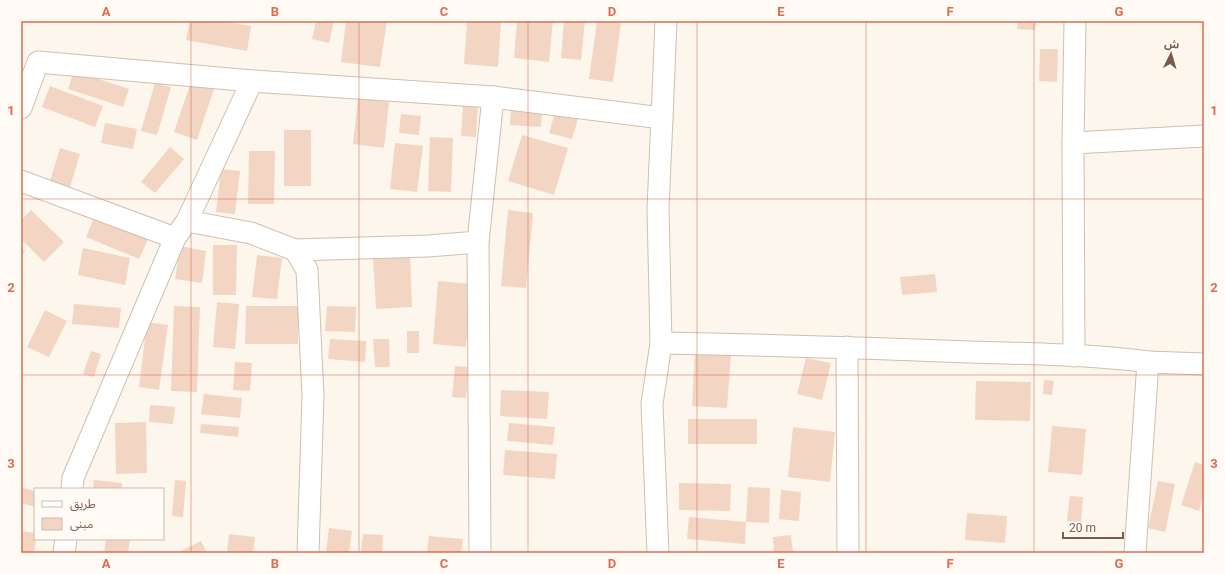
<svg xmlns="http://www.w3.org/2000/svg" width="1225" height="574" viewBox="0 0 1225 574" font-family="Roboto,'Noto Sans Arabic',sans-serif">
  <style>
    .building { fill: #f3d5c3 }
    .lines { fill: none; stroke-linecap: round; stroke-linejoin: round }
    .street-casing { stroke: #d1beb0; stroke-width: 23 }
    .street { stroke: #fff; stroke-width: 21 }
    .grid { fill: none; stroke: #dc6d51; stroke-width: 1; stroke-opacity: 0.55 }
    .neatline { fill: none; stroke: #dc6d51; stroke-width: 1.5 }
    .grid-label { font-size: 13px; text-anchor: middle; font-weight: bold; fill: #dc6d51 }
  </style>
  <rect width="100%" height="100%" fill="#fdf6ec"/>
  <g class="building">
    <polygon points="190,21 219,21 251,26 247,51 186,40"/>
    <polygon points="316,21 334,21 329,43 312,39"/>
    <polygon points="346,21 387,21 380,67 341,62"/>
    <polygon points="467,21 501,21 498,67 464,64"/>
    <polygon points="517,21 553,21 549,62 514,58"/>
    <polygon points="564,21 585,21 581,60 561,58"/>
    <polygon points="597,21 621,23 613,82 589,79"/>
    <polygon points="1018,21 1036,21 1035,30 1017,29"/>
    <polygon points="1040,49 1058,49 1057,82 1039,81"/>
    <polygon points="74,71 129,89 123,107 68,89"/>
    <polygon points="192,79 215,86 197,140 174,132"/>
    <polygon points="155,83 171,87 157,135 141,131"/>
    <polygon points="50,86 103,106 95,127 42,107"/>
    <polygon points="358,98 389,102 384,148 353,144"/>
    <polygon points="463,104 478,105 476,137 461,136"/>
    <polygon points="557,106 580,112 572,139 549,133"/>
    <polygon points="511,110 542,113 541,127 510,125"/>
    <polygon points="401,114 421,116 419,135 399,133"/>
    <polygon points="105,123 137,129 133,149 101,143"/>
    <rect x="284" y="130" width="27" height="56"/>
    <polygon points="522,135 568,148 554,195 508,181"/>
    <polygon points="430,137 453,138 451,192 428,191"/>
    <polygon points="395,143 423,146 417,192 390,189"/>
    <polygon points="170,147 184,159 155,193 141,182"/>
    <polygon points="60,148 80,154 70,187 50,181"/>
    <polygon points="249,151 275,151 274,204 248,204"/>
    <polygon points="221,169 240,171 235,214 216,212"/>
    <polygon points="31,210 64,242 44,262 21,239 21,220"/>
    <polygon points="508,210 533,213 526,288 501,286"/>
    <polygon points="96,213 150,235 139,259 86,237"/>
    <polygon points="213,245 237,245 236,295 213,295"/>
    <polygon points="21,246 25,252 21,255"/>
    <polygon points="180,246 206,251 202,283 175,279"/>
    <polygon points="83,248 130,258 125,285 78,275"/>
    <polygon points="257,255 282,258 277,299 252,297"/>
    <polygon points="410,256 412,307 376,309 373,258"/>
    <polygon points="935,274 937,292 902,295 900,277"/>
    <polygon points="438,281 472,284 466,347 433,344"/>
    <polygon points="217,302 239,304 235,349 213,347"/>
    <polygon points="74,304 121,308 119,328 72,324"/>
    <polygon points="174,306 200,307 197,392 171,391"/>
    <polygon points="246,306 298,306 298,344 245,344"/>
    <polygon points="327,306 356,307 355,332 325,331"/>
    <polygon points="45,310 67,321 49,357 27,347"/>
    <polygon points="147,322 168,325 159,390 139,387"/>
    <rect x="407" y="331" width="12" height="22"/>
    <polygon points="330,339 366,341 365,362 328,359"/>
    <polygon points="373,339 389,339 390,367 375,367"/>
    <polygon points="91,351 101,354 94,377 83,374"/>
    <polygon points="695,352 731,355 727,408 692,406"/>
    <polygon points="806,358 831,363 822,400 797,394"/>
    <polygon points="235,362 252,363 250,391 233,390"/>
    <polygon points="455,366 469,367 466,398 452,397"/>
    <polygon points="1044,380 1054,381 1052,395 1043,394"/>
    <polygon points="976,381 1031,382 1030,421 975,420"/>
    <polygon points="501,390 549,392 547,419 500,416"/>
    <polygon points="204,394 242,398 240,418 201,414"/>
    <polygon points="150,405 175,407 173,424 149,422"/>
    <rect x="688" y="419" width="69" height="25"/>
    <polygon points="146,422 147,473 116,474 115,423"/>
    <polygon points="509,423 555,427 553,445 507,441"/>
    <polygon points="201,424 239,427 238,437 200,433"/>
    <polygon points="1052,426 1086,429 1082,475 1048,472"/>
    <polygon points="793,427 835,432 830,482 788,477"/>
    <polygon points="505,450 557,454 555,479 503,475"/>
    <polygon points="1195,462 1204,465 1204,494 1199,511 1181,505"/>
    <polygon points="94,480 122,483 122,489 93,489"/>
    <polygon points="175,480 186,481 183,517 172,516"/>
    <polygon points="1158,481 1175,484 1165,532 1148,528"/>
    <polygon points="679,483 731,484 730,511 679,510"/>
    <polygon points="748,487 770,488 769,523 746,522 745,544 687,539 689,517 746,522"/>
    <polygon points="23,488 35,491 35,507 21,503"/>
    <polygon points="781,490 801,492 799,521 779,519"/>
    <polygon points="1070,496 1083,497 1081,522 1067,521"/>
    <polygon points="967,513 1007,516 1005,543 965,540"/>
    <polygon points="329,528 352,531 349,553 326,551"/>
    <polygon points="21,531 35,533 36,539 34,553 21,552"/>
    <polygon points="229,534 255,537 253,553 227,553"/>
    <polygon points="363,534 383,535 382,553 361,552"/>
    <polygon points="791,535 793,553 774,553 773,537"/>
    <polygon points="429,536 463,539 461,553 427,553"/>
    <polygon points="106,539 130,539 128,553 104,553"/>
    <polygon points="201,541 207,553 177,553"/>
  </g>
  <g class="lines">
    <g class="street-casing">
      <g id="street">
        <polyline points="252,81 493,97 478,242 428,246 295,250"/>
        <polyline points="493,97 662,118 658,208 661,343 652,404 658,553"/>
        <polyline points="21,108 38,62 252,81 187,221 251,233 295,250 307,270 313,396 308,553"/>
        <polyline points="662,118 666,21"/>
        <polyline points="1073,143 1204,136"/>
        <polyline points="21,181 175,238"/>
        <polyline points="478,242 480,553"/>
        <path d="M 661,343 C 764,345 867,348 970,352 C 1029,354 1089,354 1148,362 L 1135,553"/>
        <polyline points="847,347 848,553"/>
        <polyline points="1074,356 1073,143 1075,21"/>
        <polyline points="1148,362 1204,364"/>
        <polyline points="72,489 73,478 175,238 187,221"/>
        <polyline points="64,553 66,539"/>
      </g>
    </g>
    <use href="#street" class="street"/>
  </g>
  <path class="grid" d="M 191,21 L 191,553M 359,21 L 359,553M 528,21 L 528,553M 697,21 L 697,553M 866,21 L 866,553M 1034,21 L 1034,553M 21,199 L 1204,199M 21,375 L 1204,375"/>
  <rect width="1225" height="574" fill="none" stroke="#fffaf3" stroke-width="44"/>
  <rect x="34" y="488" width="130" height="52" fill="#fffaf3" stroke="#cabbb1"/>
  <rect x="42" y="501" width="20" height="6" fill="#ffffff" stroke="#cabbb1"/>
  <text x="70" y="508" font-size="12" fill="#7a5c4d">طريق</text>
  <rect x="42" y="518" width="20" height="12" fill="#f3d5c3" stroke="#cabbb1"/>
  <text x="70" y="528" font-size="12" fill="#7a5c4d">مبنى</text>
  <g transform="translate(1171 54) rotate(5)" stroke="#fffaf3" stroke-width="3" paint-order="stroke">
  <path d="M0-3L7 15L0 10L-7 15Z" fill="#7a5c4d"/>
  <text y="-6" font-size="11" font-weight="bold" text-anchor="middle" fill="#7a5c4d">ش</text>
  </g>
  <path d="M1063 532v6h60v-6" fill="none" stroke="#7a5c4d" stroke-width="2"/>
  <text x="1069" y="532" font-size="12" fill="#7a5c4d" stroke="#fffaf3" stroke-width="3" paint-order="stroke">20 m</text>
  <rect x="22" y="22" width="1181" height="530" class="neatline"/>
  <g class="grid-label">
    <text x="106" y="16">A</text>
    <text x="275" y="16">B</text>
    <text x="444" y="16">C</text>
    <text x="612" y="16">D</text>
    <text x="781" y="16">E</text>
    <text x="950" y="16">F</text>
    <text x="1119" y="16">G</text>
    <text x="11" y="115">1</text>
    <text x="1214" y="115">1</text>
    <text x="11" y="292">2</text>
    <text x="1214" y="292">2</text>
    <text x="11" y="468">3</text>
    <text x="1214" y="468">3</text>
    <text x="106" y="568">A</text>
    <text x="275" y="568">B</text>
    <text x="444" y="568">C</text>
    <text x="612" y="568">D</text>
    <text x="781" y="568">E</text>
    <text x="950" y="568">F</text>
    <text x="1119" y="568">G</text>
  </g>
</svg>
